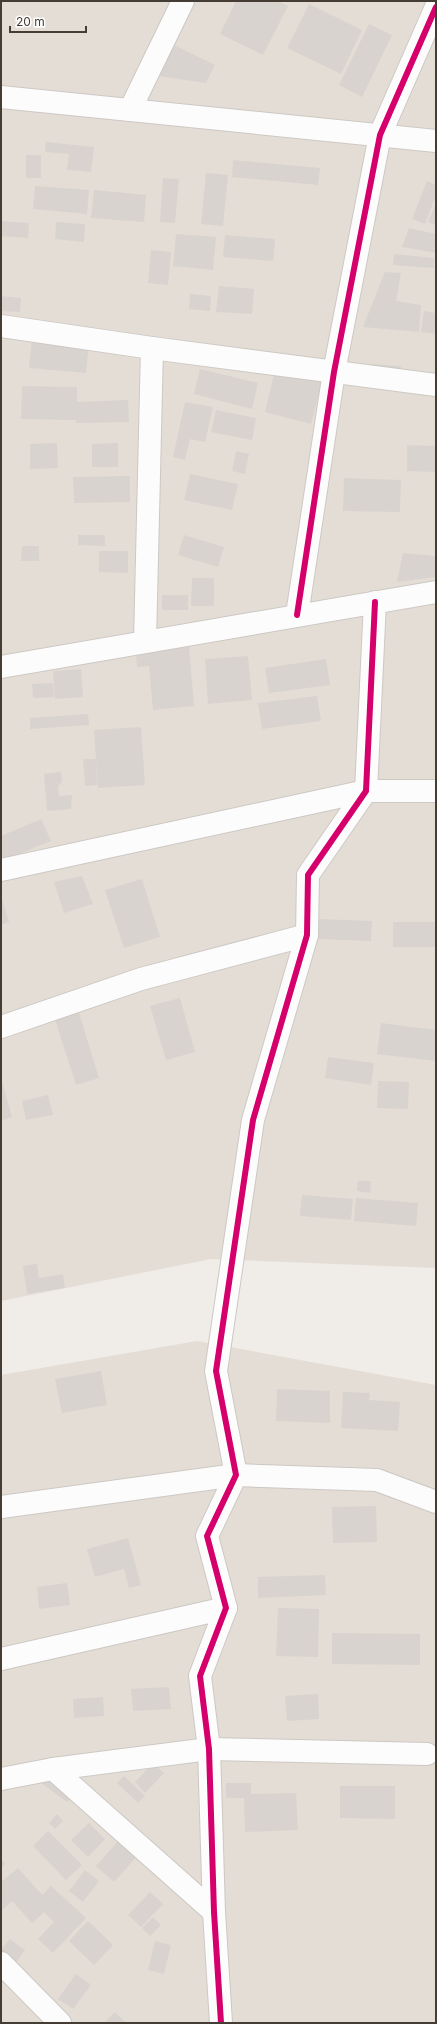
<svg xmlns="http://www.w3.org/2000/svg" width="437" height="2024" viewBox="0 0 437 2024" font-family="Inter,sans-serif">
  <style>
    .residential { fill: #e4ddd5 }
    .building { fill: #d8d3cf }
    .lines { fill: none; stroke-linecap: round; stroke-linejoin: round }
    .street-casing { stroke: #ccc8c4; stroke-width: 24 }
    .street { stroke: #fdfcfc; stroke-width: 22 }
    .cycleway-casing { stroke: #fff; stroke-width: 8 }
    .cycleway { stroke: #d6006c; stroke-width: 6 }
  </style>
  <rect width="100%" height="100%" fill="#f0ece8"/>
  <g class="residential">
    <polygon points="1,1 436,1 436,1268 211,1259 1,1301"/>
    <polygon points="197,1341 436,1385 436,2023 1,2023 1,1375"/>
  </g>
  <g class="building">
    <polygon points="236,1 278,1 288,6 263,55 220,34"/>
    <polygon points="309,4 362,30 341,74 287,48"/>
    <polygon points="369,24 392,35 362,97 339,85"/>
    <polygon points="172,44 215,65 206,83 159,76"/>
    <polygon points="46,142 94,147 91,172 67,170 69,154 45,152"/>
    <rect x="26" y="155" width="15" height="23"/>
    <polygon points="233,160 320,168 318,185 232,177"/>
    <polygon points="206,173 228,175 223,226 201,224"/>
    <polygon points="163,178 179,179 175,223 160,222"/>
    <polygon points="427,181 436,185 436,195 425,224 412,219"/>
    <polygon points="35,186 89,190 87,214 33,209"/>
    <polygon points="94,190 146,195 144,222 91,218"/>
    <polygon points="436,203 436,223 435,225 428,222"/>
    <polygon points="1,221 29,223 28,238 1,236"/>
    <polygon points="56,222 85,224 84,242 55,239"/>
    <polygon points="409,228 436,234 436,253 402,247"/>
    <polygon points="176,234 216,237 213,270 173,266"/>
    <polygon points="225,235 275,239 273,261 223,257"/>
    <polygon points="151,250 171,252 168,285 148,283"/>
    <polygon points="394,254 434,258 434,268 393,265"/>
    <polygon points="385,272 401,273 396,301 421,305 419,332 363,327"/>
    <polygon points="219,286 254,289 252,314 216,312"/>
    <polygon points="190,294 211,296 210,311 189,309"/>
    <polygon points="1,296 21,298 20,312 1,311"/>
    <polygon points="424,311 436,313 436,334 421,332"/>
    <polygon points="32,338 89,343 86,373 29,368"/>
    <polygon points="370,364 401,366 400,382 368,381"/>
    <polygon points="276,366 323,377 311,424 265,412"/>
    <polygon points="200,369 258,383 252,409 194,394"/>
    <polygon points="22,386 77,387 77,402 128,400 129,422 76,423 76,420 21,419"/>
    <polygon points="185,402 213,407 205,442 190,439 185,460 173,457"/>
    <polygon points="216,410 256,418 252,440 211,432"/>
    <polygon points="57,443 58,468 30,469 30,444"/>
    <polygon points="118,443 118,467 92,467 92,444"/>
    <polygon points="407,445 436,446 436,472 407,471"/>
    <polygon points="236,451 249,454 245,474 232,471"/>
    <polygon points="190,474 238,484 232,510 184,500"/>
    <polygon points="130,476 130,502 74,503 73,477"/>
    <polygon points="344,478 401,480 400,512 343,511"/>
    <polygon points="78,535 105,535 105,546 78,545"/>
    <polygon points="184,535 224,547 218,567 178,555"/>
    <polygon points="22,546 39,546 39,561 21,561"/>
    <polygon points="99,551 128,551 128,573 99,572"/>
    <polygon points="403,553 436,556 436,577 397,582"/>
    <polygon points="192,578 214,578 214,606 191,606"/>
    <rect x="162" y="595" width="26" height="15"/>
    <polygon points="135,641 153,650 189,647 194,706 153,710 149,666 137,667"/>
    <polygon points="248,656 252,700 208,704 205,659"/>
    <polygon points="326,659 330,685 269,693 265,668"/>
    <polygon points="81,669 83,697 55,699 53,671"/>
    <polygon points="53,683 54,697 33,698 32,684"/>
    <polygon points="317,696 321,721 262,729 258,703"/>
    <polygon points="88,714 89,725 30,729 30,718"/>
    <polygon points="141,727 145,785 98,788 94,730"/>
    <polygon points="83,759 96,759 97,785 85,786"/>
    <polygon points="61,772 62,781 58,787 59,796 72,795 71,809 47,811 44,774"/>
    <polygon points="41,819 51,841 4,860 1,853 1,836"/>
    <polygon points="82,876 93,904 64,913 54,882"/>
    <polygon points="142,879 160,937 124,948 105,890"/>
    <polygon points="1,897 9,922 1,925"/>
    <polygon points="319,919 372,921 371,941 318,939"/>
    <rect x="393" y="922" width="43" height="25"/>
    <polygon points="180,998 195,1052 166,1060 150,1006"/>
    <polygon points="76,1003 99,1078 76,1085 52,1010"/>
    <polygon points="381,1023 436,1030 436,1061 377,1054"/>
    <polygon points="328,1057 374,1063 371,1085 325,1078"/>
    <polygon points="1,1078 12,1117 1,1121"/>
    <polygon points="378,1081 409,1082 408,1109 377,1108"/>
    <polygon points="48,1095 53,1115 26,1120 22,1101"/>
    <polygon points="358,1181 371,1181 370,1193 357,1191"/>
    <polygon points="302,1195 353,1199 351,1220 300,1216"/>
    <polygon points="356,1198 418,1203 416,1226 354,1221"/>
    <polygon points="37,1264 39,1278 63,1274 65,1288 27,1294 23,1266"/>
    <polygon points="101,1371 107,1405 62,1413 55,1379"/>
    <polygon points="277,1389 330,1391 330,1423 276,1421"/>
    <polygon points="343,1392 370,1393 369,1400 400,1402 398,1431 341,1428"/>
    <polygon points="376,1506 377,1542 333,1543 332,1507"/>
    <polygon points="128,1538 141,1585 129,1588 124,1569 95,1577 87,1549"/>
    <polygon points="325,1575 326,1595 258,1598 258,1577"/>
    <polygon points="67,1583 70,1605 39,1609 37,1587"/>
    <polygon points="278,1608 319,1609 318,1657 276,1656"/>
    <polygon points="332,1633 420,1634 420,1665 332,1664"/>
    <polygon points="169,1687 171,1709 133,1711 131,1689"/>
    <polygon points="318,1694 319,1719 287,1721 285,1696"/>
    <polygon points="103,1697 104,1716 74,1718 73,1699"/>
    <polygon points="153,1763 164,1773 145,1793 135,1782"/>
    <polygon points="49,1771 76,1791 67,1802 40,1782"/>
    <polygon points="124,1776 145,1796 138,1803 117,1783"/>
    <polygon points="226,1783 251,1783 251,1794 296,1793 298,1830 245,1832 244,1798 226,1798"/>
    <polygon points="340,1786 395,1786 395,1819 340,1818"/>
    <polygon points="57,1814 63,1821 55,1829 49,1823"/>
    <polygon points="89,1823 105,1839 88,1857 71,1840"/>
    <polygon points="48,1831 82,1865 66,1880 33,1846"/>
    <polygon points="120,1839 138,1855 114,1882 96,1866"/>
    <polygon points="1,1859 5,1864 1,1868"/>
    <polygon points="18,1868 42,1895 51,1886 86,1918 53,1953 38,1939 54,1922 44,1912 32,1923 12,1901 1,1911 1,1882"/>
    <polygon points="85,1870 99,1881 83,1902 69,1891"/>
    <polygon points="150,1892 163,1904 141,1927 128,1915"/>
    <polygon points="153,1917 161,1925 150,1936 142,1928"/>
    <polygon points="88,1921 113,1945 94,1965 69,1941"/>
    <polygon points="10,1939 25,1950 15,1964 1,1953 1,1950"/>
    <polygon points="155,1941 171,1945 164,1974 148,1970"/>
    <polygon points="76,1974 91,1985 73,2009 58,1999"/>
    <polygon points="115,2012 126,2023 104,2023"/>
  </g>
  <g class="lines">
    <g class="street-casing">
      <g id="street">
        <polyline points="1,97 436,141"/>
        <polyline points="130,110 183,1"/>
        <polyline points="1,326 152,348 436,385"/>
        <polyline points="297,615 334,372 380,135 436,7"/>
        <polyline points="145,642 152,348"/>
        <polyline points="1,667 436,592"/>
        <polyline points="1,870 366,791 436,791"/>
        <polyline points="1,1027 141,979 307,935"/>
        <polyline points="1,1507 236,1475 377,1480 436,1502"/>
        <polyline points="1,1659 226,1608"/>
        <polyline points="53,1769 214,1912"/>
        <polyline points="1,1779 53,1769 209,1749 427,1754"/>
        <polyline points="1,1963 60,2023"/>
        <polyline points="221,2023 214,1912 209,1749 200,1676 226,1608 207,1536 236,1475 216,1371 253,1120 307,935 308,875 366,791 375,602"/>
      </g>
    </g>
    <use href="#street" class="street"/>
    <g class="cycleway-casing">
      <g id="cycleway">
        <polyline points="297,615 334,372 380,135 436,7"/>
        <polyline points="221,2023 214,1912 209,1749 200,1676 226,1608 207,1536 236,1475 216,1371 253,1120 307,935 308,875 366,791 375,602"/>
      </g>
    </g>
    <use href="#cycleway" class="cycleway"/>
  </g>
  <rect width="437" height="2024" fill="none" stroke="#453c34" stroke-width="4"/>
  <path d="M10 26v6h76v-6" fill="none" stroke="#453c34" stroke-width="2"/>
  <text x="16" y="26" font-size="12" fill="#453c34" stroke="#ffffff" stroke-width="3" paint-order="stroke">20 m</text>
</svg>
